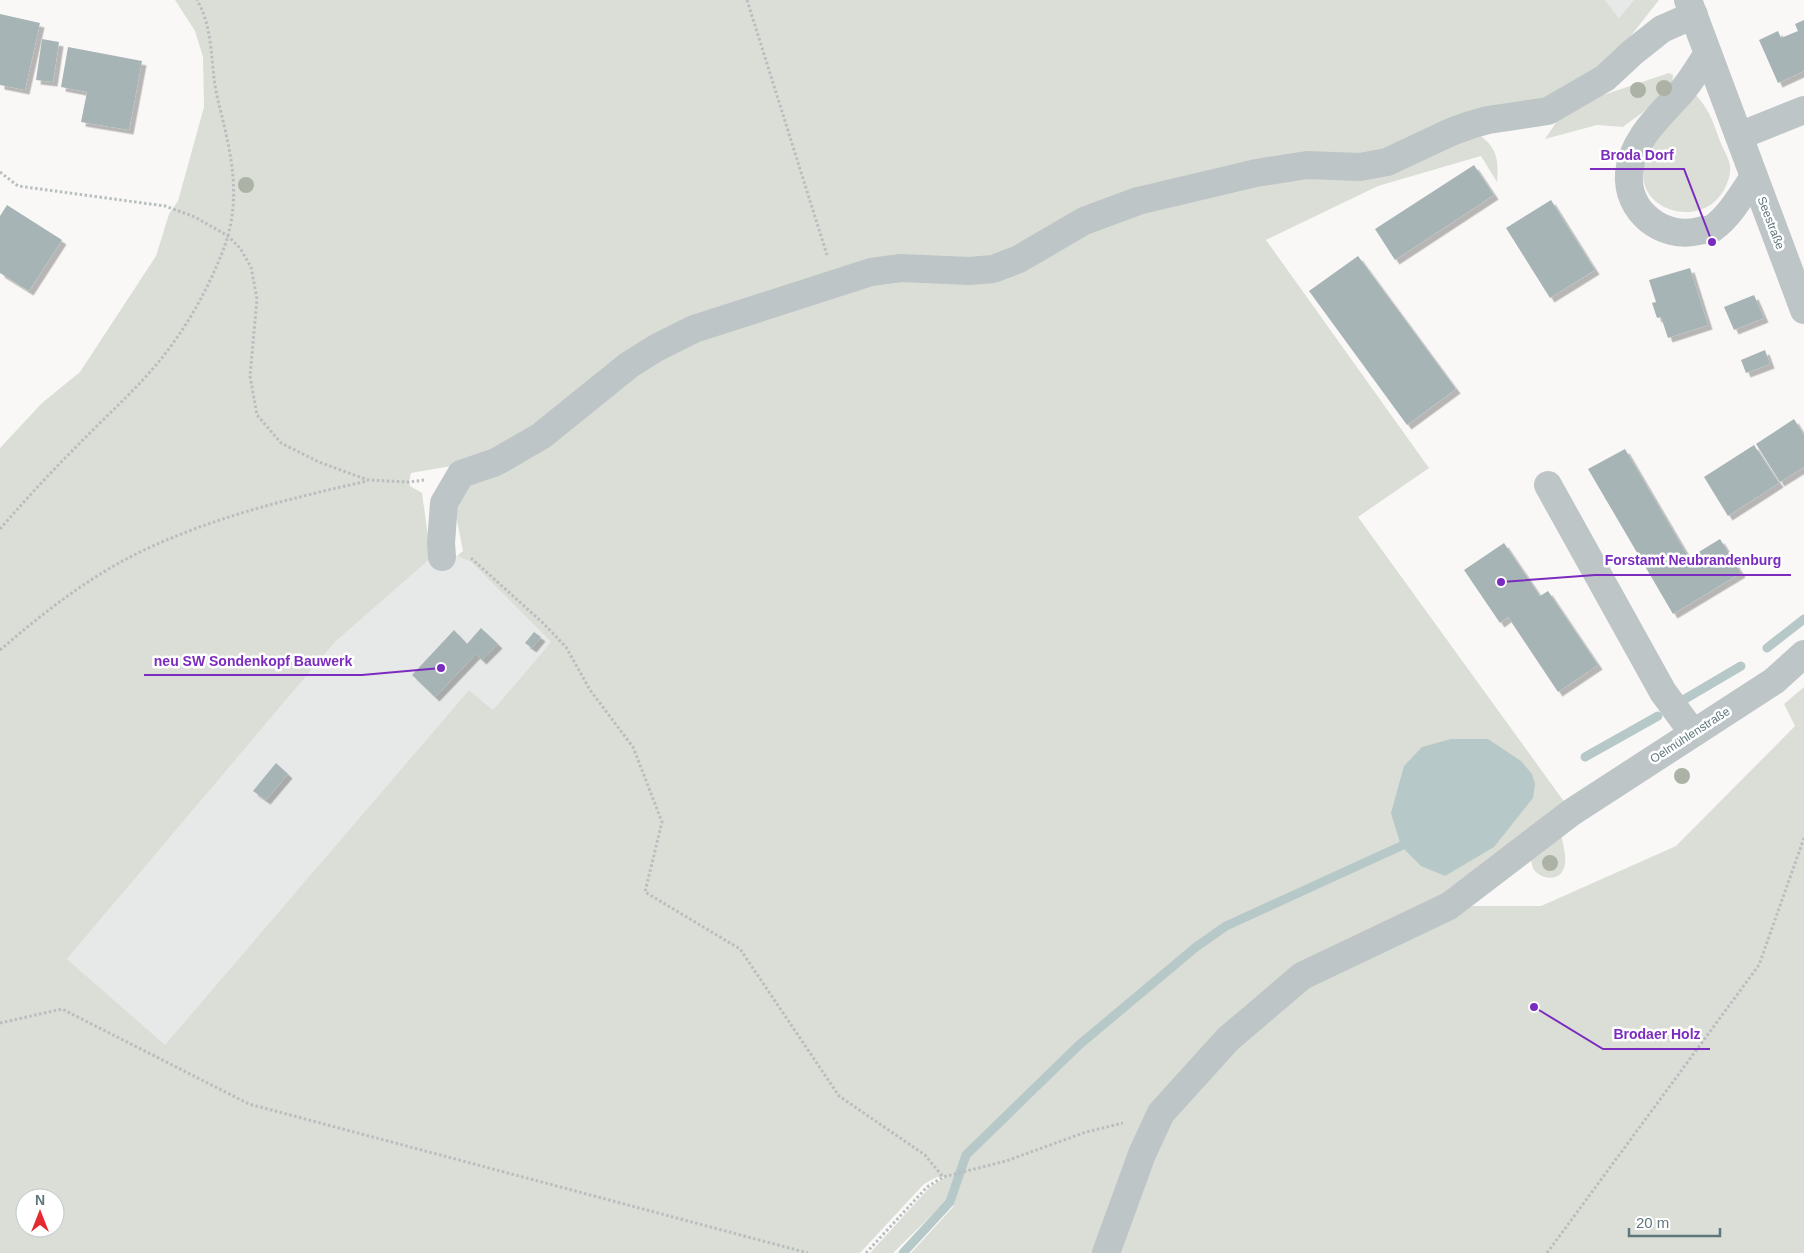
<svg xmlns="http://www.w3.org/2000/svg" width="1804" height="1253" viewBox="0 0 1804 1253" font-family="Helvetica,sans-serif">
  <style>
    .built { fill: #e7e8e8 }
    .green { fill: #dbded6; fill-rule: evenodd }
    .water { fill: #b6c8c8 }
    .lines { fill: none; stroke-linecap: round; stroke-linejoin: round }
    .stream { stroke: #b6c8c8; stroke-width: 9 }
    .building { fill: #a7b4b6; filter: url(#shadow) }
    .path { stroke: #b8bebf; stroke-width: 3; stroke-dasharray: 2.5 2.5; stroke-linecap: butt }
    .minor { stroke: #bdc5c7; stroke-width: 28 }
    .tree { fill: #acb3a6 }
    .labels { text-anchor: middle; stroke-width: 5; stroke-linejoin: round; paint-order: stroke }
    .street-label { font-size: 12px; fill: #5f777c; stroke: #fff }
    .leader { fill: none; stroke: #7b2cbf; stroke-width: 2 }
    .callout-dot { fill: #7b2cbf; stroke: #fff; stroke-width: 2 }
    .callout-label { font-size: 14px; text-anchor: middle; font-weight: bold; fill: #7b2cbf; stroke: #fff; stroke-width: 5; stroke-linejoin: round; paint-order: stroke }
  </style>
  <defs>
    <filter id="shadow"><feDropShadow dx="4.5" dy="4.5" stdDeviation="0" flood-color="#0004"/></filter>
  </defs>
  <rect width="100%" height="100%" fill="#f9f8f7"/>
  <g class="built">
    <polygon points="1605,0 1634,0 1619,18"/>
    <polygon points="457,556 471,562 551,642 493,710 469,690 165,1046 67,959 335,642 431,558"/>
  </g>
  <g class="green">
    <path d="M 175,0 L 1605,0 L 1619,18 L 1634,0 L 1659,0 L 1615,56 L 1598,72 L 1572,89 L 1546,100 L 1472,113 L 1447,122 L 1386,153 L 1357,158 L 1308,156 L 1272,161 L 1114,200 L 1083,212 L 1012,255 L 989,261 L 964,262 L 900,258 L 872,260 L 822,274 L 686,323 L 647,342 L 618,361 L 532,433 L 463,464 L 411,473 L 409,482 L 410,486 L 422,493 L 431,558 L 335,642 L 67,959 L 165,1045 L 469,690 L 493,710 L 551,642 L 471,562 L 457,556 L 463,551 L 454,505 L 477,477 L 499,467 L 547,442 L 632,370 L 661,351 L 696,335 L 865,280 L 907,277 L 975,281 L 1001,275 L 1025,266 L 1093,225 L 1144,208 L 1259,180 L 1310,175 L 1362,177 L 1388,170 L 1454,138 L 1476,133 C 1497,146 1499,159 1497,182 L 1481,156 L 1378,186 L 1266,240 L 1429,468 L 1358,517 L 1568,807 L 1447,904 L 1349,953 L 1449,906 L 1541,906 L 1676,846 L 1795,726 L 1784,704 L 1804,687 L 1804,1253 L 911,1253 L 953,1207 L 963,1177 L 958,1177 L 947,1200 L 893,1253 L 870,1253 L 929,1188 L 945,1177 L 937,1177 L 924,1184 L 860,1253 L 0,1253 L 0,448 L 42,403 L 80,372 L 156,256 L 169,214 L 178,201 L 204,107 L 203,57 L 195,31 ZM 25,1198 L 55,1198 L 55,1228 L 25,1228 Z"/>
    <path d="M 1669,73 L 1673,75 C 1674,95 1637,115 1623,127 L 1597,125 L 1545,139 L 1559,118 L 1579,103 Z"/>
    <path d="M 1695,94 C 1710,110 1713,122 1720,141 C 1723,149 1729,158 1730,166 C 1731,173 1728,182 1725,188 C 1704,231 1632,213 1644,161 C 1648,145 1683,108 1695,94 Z"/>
    <path d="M 1560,830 C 1562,841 1568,858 1564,868 C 1560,881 1543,880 1535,871 C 1531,866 1531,859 1531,852 Z"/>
  </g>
  <polygon class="water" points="1451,739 1488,739 1521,761 1532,774 1535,784 1533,798 1494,847 1445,876 1421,866 1401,846 1391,813 1404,766 1422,747"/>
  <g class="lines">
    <g class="stream">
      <polyline points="1767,648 1804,619"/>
      <polyline points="1685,699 1741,666"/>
      <polyline points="1585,757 1658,716"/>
      <polyline points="903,1253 950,1202 966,1155 1079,1045 1196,947 1226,926 1401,846"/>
    </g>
  </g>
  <g class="building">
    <polygon points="0,14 40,23 25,90 0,85"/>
    <polygon points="1804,20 1804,71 1778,83 1759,40 1778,31 1781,38 1798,31 1795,24"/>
    <polygon points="42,39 59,42 53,82 36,80"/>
    <polygon points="68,47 142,61 129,130 81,122 87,92 61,87"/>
    <polygon points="1474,165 1494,195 1395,260 1375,229"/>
    <polygon points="1551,200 1595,270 1550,298 1506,228"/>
    <polygon points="7,205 62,240 29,291 0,273 0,216"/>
    <polygon points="1358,256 1456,389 1407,425 1309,291"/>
    <polygon points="1690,268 1708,325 1668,338 1661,317 1657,318 1652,303 1656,302 1649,280"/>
    <polygon points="1754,295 1764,318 1734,330 1724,307"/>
    <polygon points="1765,350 1770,364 1746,373 1741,360"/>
    <polygon points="1794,419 1804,435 1804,467 1780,482 1756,444"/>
    <polygon points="1754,445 1779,483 1728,516 1704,477"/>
    <polygon points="1625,449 1689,558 1720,539 1741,573 1673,614 1588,469"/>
    <polygon points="1504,543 1540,596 1548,591 1598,665 1558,692 1508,617 1500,623 1464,570"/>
    <polygon points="481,628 498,644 482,660 476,654 435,697 412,675 454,630 467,644"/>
    <polygon points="534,632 541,637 532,648 525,643"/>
    <polygon points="276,763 288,774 266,800 253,791"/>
  </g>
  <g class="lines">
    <g class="path">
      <polyline points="747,0 827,255"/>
      <polyline points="0,172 18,186 165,206 195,217 228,236 240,248 251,267 257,299 250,376 257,415 281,443 319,462 368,480 409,482 424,480"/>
      <path d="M 0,529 C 25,500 50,473 77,446 C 105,417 136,390 161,359 C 182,333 200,303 214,272 C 221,256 228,240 231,222 C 239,179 227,138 217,96 C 210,64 214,29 197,0"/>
      <polyline points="471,558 543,623 566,647 590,690 633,747 662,822 645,892 740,949 839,1096 925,1155 943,1177"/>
      <path d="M 0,650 C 42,614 86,579 136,554 C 209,518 288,499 367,481"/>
      <polyline points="0,1023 62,1009 249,1104 808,1253"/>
      <polyline points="866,1253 927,1187 943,1177 1006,1161 1086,1132 1123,1123"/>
      <polyline points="1547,1253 1759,965 1804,838"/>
    </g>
    <g class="minor">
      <polyline points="1688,0 1804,310"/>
      <path d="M 1708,54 C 1699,66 1692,80 1682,91 C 1661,115 1632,139 1629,173 C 1626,211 1662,240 1699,231 C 1703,230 1710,230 1713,228 C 1730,216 1742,194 1754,177"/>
      <polyline points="1739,136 1804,110"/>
      <polyline points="1548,485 1663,692 1693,733"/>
      <polyline points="442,557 441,543 444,503 461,474 496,462 541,436 629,365 656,348 694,329 871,272 901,268 969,271 993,269 1019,259 1084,221 1138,201 1256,173 1307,165 1360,167 1387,162 1451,132 1470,125 1488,120 1548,111 1605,78 1633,52 1662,29 1694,15"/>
      <polyline points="1106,1253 1142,1154 1161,1113 1228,1039 1302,976 1449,906 1572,812 1774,681 1804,654"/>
    </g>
  </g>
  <g class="tree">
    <circle cx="1664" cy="88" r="8"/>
    <circle cx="1638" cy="90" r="8"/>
    <circle cx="246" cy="185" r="8"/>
    <circle cx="1682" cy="776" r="8"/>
    <circle cx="1550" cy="863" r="8"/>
  </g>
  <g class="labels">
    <g class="street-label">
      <text transform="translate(1771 223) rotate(69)" y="4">Seestraße</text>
      <text transform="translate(1690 735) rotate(-33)" y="4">Oelmühlenstraße</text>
    </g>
  </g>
  <path class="leader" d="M1712 242L1684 169H1590M1501 582L1595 575H1791M441 668L362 675H144M1534 1007L1603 1049H1710"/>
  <g class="callout-dot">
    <circle cx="1712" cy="242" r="5"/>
    <circle cx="1501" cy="582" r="5"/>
    <circle cx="441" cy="668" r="5"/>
    <circle cx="1534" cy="1007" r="5"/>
  </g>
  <g class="callout-label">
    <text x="1637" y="160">Broda Dorf</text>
    <text x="1693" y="565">Forstamt Neubrandenburg</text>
    <text x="253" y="666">neu SW Sondenkopf Bauwerk</text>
    <text x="1657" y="1039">Brodaer Holz</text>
  </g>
  <g transform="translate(40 1213)"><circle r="24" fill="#ffffff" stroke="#bfc9cb"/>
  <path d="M0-4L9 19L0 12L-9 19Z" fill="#e52a32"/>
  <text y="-8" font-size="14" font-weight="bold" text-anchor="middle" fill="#5f777c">N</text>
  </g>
  <path d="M1629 1228v8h91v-8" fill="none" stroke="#5f777c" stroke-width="2.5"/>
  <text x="1636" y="1228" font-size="15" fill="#5f777c" stroke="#ffffff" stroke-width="4" paint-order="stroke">20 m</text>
</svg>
